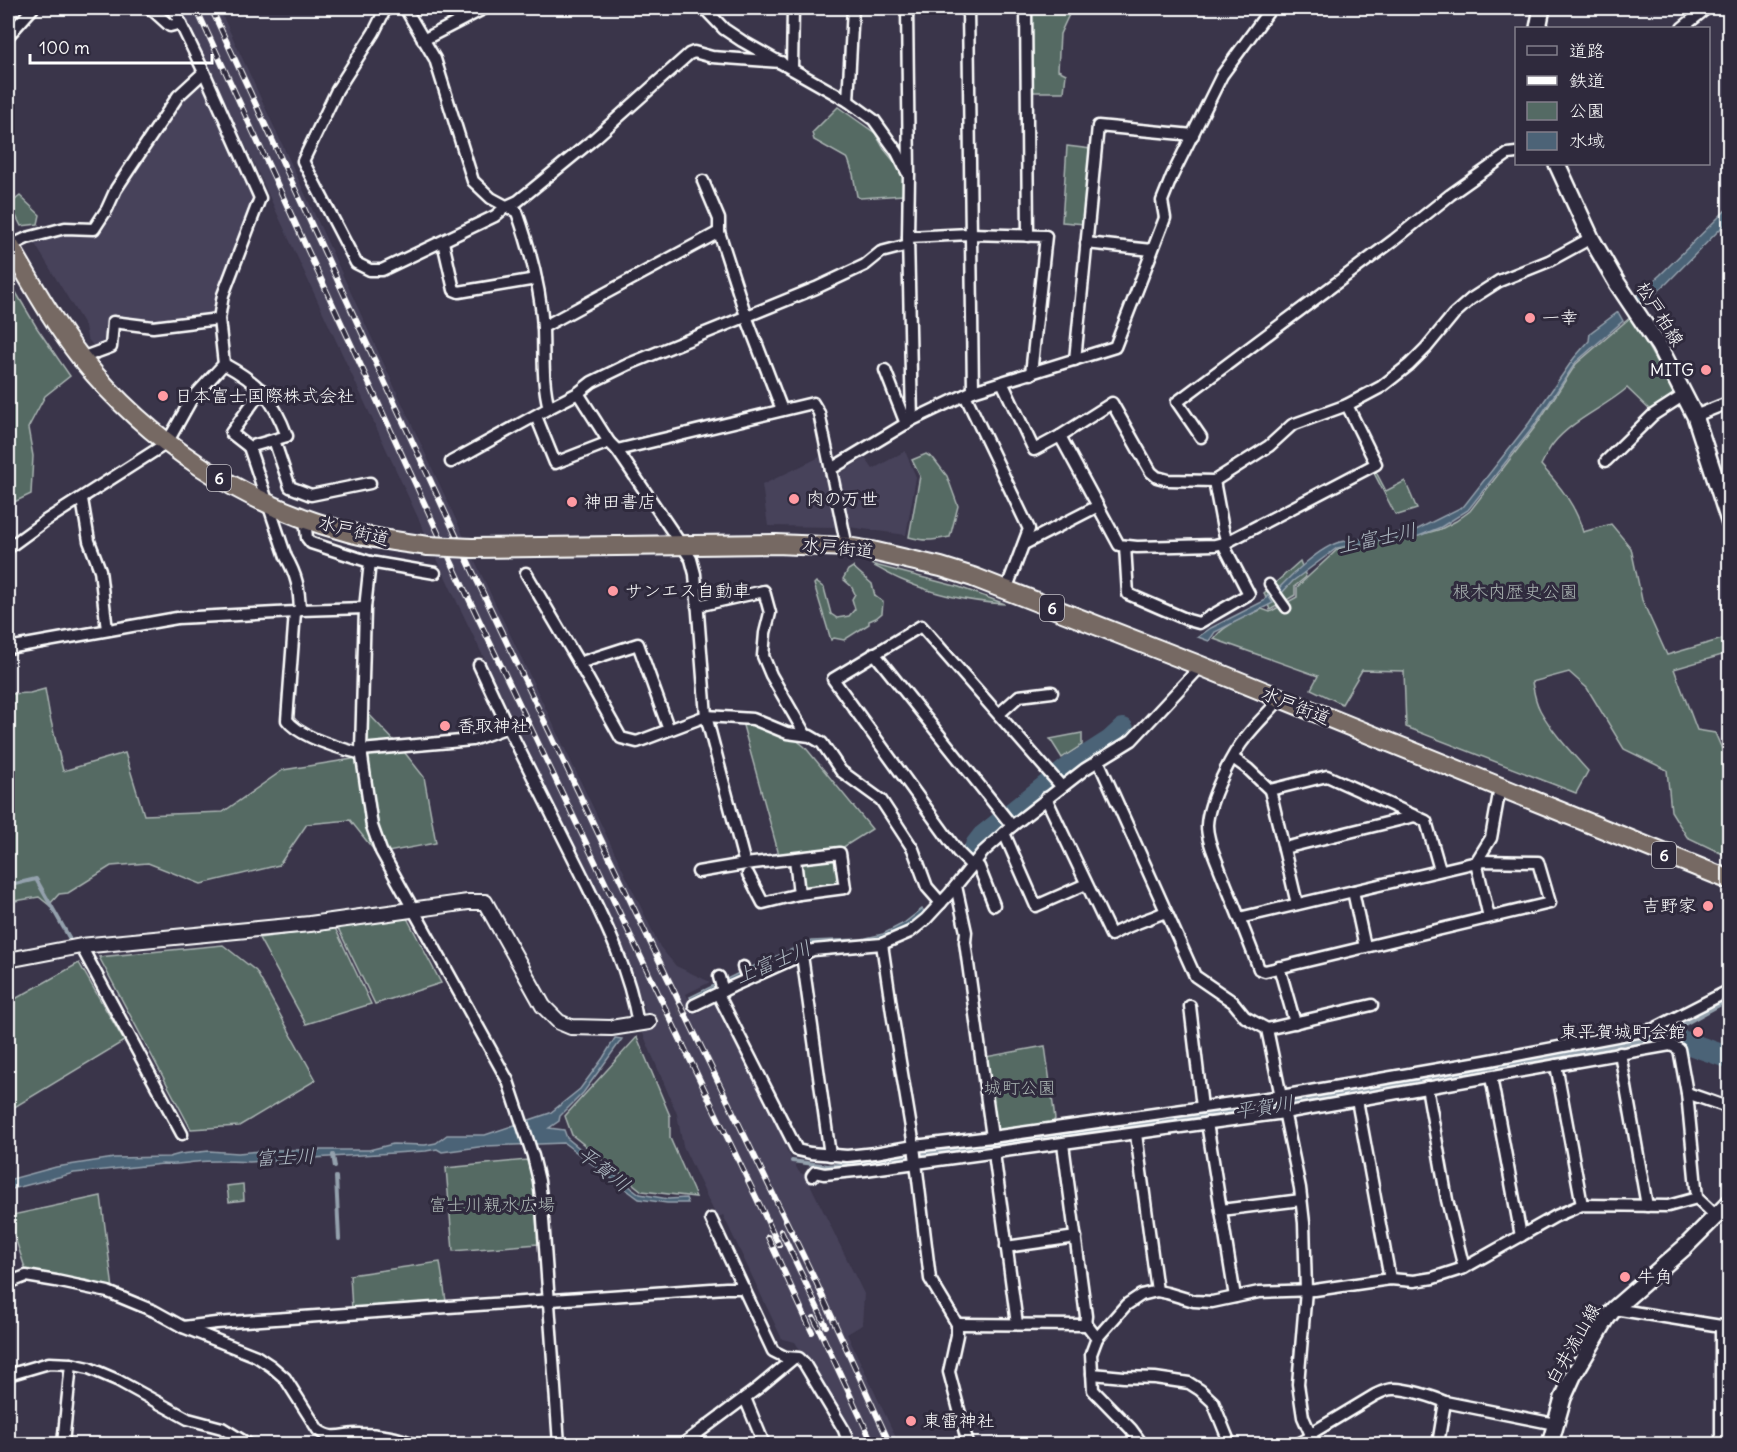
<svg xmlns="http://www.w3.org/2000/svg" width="1737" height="1452" viewBox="0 0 1737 1452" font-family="Delius,'Klee One',sans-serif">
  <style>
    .built { fill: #47425a }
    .green { fill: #546a64; stroke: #aab4b2; stroke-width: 1.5 }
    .water { fill: #4c6377; stroke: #94a1ad; stroke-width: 1.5 }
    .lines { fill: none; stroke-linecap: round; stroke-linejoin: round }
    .stream { stroke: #94a1ad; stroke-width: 4 }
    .river { stroke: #4c6377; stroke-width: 22 }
    .minor-tunnel { stroke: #4e495c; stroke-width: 10; stroke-dasharray: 10 5; stroke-linecap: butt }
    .pedestrian-casing { stroke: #fff; stroke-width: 13 }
    .minor-casing { stroke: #fff; stroke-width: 15 }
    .tertiary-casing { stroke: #fff; stroke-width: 18 }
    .secondary-casing { stroke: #fff; stroke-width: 20 }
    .trunk-casing { stroke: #fff; stroke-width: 22 }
    .pedestrian { stroke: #2f2a3d; stroke-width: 8 }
    .minor { stroke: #2f2a3d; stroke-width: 10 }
    .tertiary { stroke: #2f2a3d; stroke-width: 14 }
    .secondary { stroke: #2f2a3d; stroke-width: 15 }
    .trunk { stroke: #766964; stroke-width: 18 }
    .rail-casing { stroke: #fff; stroke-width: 6 }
    .rail { stroke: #2f2a3d; stroke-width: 4; stroke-dasharray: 11; stroke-linecap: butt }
    .trunk-bridge-casing { stroke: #fff; stroke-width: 22; stroke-linecap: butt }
    .trunk-bridge { stroke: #766964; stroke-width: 18 }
    .poi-dot { fill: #ff9aa2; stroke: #2f2a3d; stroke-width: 2 }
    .labels { text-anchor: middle; stroke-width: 6; stroke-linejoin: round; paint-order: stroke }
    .shield { fill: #2f2a3d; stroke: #c1bfc5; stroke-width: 1.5 }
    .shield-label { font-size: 16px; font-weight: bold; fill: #fff }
    .street-label { font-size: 18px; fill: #fff; stroke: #2f2a3d }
    .poi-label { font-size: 18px; fill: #fff; stroke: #2f2a3d; text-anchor: start }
    .park-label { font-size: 18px; fill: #aab4b2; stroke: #2f2a3d }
    .water-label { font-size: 20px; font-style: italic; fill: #aeb9c2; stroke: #2f2a3d }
  </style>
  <rect width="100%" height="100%" fill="#3a354a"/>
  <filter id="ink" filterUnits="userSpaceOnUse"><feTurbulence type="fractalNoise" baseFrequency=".0167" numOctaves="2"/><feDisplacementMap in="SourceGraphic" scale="12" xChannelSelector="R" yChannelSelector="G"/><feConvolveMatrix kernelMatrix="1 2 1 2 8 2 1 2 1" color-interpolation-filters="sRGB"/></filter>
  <g filter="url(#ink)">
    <g class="built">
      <polygon points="182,8 219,8 482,576 660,947 676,966 710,982 686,994 696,1014 715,1003 789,1142 786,1149 799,1172 806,1176 864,1294 862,1325 847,1334 899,1444 857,1444 847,1424 795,1342 782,1339 723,1215 717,1218 683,1146 677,1114 641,1029 647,1016 629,966 595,888 458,604"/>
      <polygon points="196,83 204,83 215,104 214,109 257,199 218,293 214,312 210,316 163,322 111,318 106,322 106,341 102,346 95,348 87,338 85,326 35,244 67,234 95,236 106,221 118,196 188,93"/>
      <polygon points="905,451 916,477 906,535 849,527 838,475 865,458 873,469"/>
      <polygon points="820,457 836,527 768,526 762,485"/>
    </g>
    <g class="green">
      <polygon points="1028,8 1072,8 1060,34 1058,70 1066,74 1064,92 1030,92"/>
      <polygon points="838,107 875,133 884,149 897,165 904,181 903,195 860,198 857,196 853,174 848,159 814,140 812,133"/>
      <polygon points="1067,146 1091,149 1085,224 1062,222"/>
      <polygon points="20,196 40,215 38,224 21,226 10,204"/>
      <polygon points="8,279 37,328 70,376 45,396 28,428 33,456 31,494 8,505"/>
      <path d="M 1631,317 L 1675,395 L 1651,411 L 1627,388 C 1604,408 1572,420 1553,444 C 1548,450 1545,458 1541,465 C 1559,485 1576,505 1583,532 L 1611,524 L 1631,548 L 1642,600 L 1667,655 L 1729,637 L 1729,653 L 1674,669 L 1697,730 L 1715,733 L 1729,765 L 1729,857 L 1687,837 L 1671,811 L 1667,770 L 1624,749 L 1587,688 L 1569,672 L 1532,682 C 1534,692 1535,701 1540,710 C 1552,732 1571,752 1588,771 L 1576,793 L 1406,727 L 1404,671 L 1362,670 L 1342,704 L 1311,689 L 1318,676 L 1214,639 C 1224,624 1246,617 1262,609 L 1270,612 L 1297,597 L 1297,587 L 1338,549 L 1353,543 L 1378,538 L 1427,533 L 1441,529 L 1456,521 L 1470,511 L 1535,427 L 1576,364 Z"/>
      <path d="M 926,454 L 934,459 L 947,476 L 958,506 L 950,537 C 933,540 926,542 909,537 L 920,476 L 912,460 Z"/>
      <polygon points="1376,472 1386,491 1405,481 1417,509 1398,515 1395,514 1374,473"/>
      <polygon points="1300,561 1306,577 1295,586 1295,595 1270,610 1264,593"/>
      <path d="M 871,564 L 959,587 L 1005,604 C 972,602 936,595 904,581 C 893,577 882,570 871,564 Z"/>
      <polygon points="853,567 872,584 875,596 883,602 882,613 876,618 869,621 869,624 844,640 834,638 831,640 814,584 816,582 824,588 831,614 837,618 849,616 855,609 852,599 855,594 851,586 843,579 848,570"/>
      <polygon points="45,689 50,717 63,771 125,753 144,815 223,812 283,770 352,759 363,708 401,748 424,777 436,843 377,854 350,820 307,824 279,865 201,884 148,863 111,866 68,893 59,894 49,905 39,897 8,902 8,694 30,693"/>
      <polygon points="742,722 795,739 805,747 872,829 842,848 779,855"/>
      <polygon points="1082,733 1082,745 1062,758 1050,739"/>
      <polygon points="835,858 840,871 840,884 803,887 800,865 819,859"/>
      <polygon points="407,918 441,983 375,1004 337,926"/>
      <polygon points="335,928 371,1004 306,1024 259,938"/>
      <polygon points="223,945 256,971 316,1080 239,1126 191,1129 99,957"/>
      <polygon points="79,963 124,1041 8,1111 8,1003"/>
      <polygon points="637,1037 670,1116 670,1138 696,1197 642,1191 572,1135 565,1116"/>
      <polygon points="1045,1046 1055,1119 1051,1125 999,1132 993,1128 985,1057"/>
      <polygon points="527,1160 533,1180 538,1244 453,1251 446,1168"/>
      <polygon points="243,1184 244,1200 229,1202 227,1186"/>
      <polygon points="101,1196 113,1289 87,1280 27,1274 8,1216"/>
      <polygon points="440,1262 446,1301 352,1310 350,1275"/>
    </g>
    <g class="water">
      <polygon points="1729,207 1729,220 1667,283 1640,307 1634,298 1660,275"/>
      <path d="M 1618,312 L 1623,321 L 1576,362 L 1534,426 L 1468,510 L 1441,527 L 1419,536 L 1381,540 L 1337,548 L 1293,581 L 1280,595 L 1277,590 C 1291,575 1320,547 1340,542 L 1416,530 L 1464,506 L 1529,423 L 1574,358 L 1589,341 L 1590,333 Z"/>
      <polygon points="1268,595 1273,603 1215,632 1209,641 1198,637 1211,628 1264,601"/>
      <polygon points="1118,728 1123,736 1062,778 1057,771 1079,753"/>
      <polygon points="1044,780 1049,787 1011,819 1004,811"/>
      <polygon points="993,820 1000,828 971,856 962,849 977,832"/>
      <polygon points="922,909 926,913 910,925 885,938 833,944 692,1001 690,997 745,970 811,941 862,939 883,934 904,923"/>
      <path d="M 615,1038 L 622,1039 L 583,1093 L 560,1116 L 559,1121 L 549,1128 L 564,1130 L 567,1138 L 599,1164 L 640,1194 L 668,1199 L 686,1198 L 688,1203 L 667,1203 L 639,1199 L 564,1143 L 486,1146 L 442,1152 L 437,1149 L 426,1151 L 249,1162 C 232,1161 214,1160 196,1162 C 185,1163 175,1165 163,1164 L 74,1173 L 8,1190 L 8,1180 L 56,1167 L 114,1158 L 169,1157 L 180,1154 L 209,1151 L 238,1153 L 272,1150 L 369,1150 L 393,1144 L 425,1145 L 436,1143 L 447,1135 L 485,1135 L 550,1113 L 580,1089 L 603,1058 Z"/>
    </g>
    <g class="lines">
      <g class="stream">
        <polyline points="15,884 36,879 70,939"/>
        <polyline points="333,1155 335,1167"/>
        <polyline points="792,1161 828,1166 869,1162 1266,1107 1667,1036 1670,1032 1730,999"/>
        <polyline points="336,1177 339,1239"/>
      </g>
      <g class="river">
        <polyline points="976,845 983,836 1071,766 1110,741 1123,729"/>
        <polyline points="1667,1036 1730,1058"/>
      </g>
      <polyline class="minor-tunnel" points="649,1022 694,1005"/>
      <g class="pedestrian-casing">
        <polyline id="pedestrian" points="1269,584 1286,608"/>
      </g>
      <g class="minor-casing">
        <g id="minor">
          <polyline points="150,8 170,26 181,23"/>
          <polyline points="386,8 374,32 337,90 303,161 356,263 370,270 382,270 495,216 507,206 518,201 595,138 689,54 694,52 712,57 781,62"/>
          <path d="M 405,8 L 435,59 L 473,181 L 491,198 L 517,212 C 530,249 541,289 543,329 C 544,356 542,382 549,408 L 578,393 L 609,442 L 617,450 L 691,559 L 695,574 L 706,716 L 745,864"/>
          <polyline points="704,8 724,29 742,41 848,101 874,120 897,152 907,172"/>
          <polyline points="907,8 909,175 908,237 912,420 973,391 1115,347 1165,218 1162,201 1172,176 1222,75 1271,8"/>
          <polyline points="968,8 973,391"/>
          <polyline points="1026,8 1028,236"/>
          <polyline points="1682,28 1707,8"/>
          <polyline points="8,36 33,8"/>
          <polyline points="423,40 485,8"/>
          <polyline points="792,69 793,8"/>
          <polyline points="848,101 853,8"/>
          <polyline points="703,181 719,219 719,232 746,316 782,410"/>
          <polyline points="908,237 970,234 1046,236 1031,374"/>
          <polyline points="443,242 454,290 459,292 536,279"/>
          <polyline points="1086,243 1152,250"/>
          <polyline points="10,246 27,238 65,228 94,229 107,209 116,189 178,96 204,72"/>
          <polyline points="543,327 719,232"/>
          <polyline points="81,358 111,347 113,322 153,327 219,319 223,295 260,198 204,72 173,8"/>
          <polyline points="1075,360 1098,126 1193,135"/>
          <path d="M 224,364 C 259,383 273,398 287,436 L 249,447 L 286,557 C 297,576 299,588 300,610"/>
          <polyline points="885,370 906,424"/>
          <polyline points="1002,382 1034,450 1060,436 1112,403 1151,472 1157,477 1168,480 1214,481 1269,446 1292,425 1347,405 1381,387 1409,365 1426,348 1454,314 1471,299 1499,281 1549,261 1591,238"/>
          <polyline points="578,393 592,382 629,364 816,288 865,265 881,252 908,245"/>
          <polyline points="965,395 1029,529 1006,590"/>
          <polyline points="536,416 555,463 609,442"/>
          <polyline points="1695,416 1730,402"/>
          <polyline points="1060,436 1119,545 1137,547 1215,545 1227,542 1376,464 1347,405"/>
          <polyline points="1201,437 1177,402 1394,240 1450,195 1508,154 1516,153"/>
          <polyline points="274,440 290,487 311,495 370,483"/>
          <polyline points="249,447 231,433 262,390"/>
          <polyline points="617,450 813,403 819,413 847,547"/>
          <polyline points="1606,461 1653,415 1684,395"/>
          <polyline points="451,462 549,408"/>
          <polyline points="831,469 912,420"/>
          <polyline points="1214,481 1223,529 1227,542"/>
          <polyline points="82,499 89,541 100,570 107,630"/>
          <polyline points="305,519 307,538 311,543 370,562 365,608 361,750 372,826 381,851 508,1081 533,1156 539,1181 542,1205 559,1444"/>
          <polyline points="1024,544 1098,506"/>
          <polyline points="1125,546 1128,594 1188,620 1199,623 1249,594 1223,544"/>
          <polyline points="8,548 45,521 167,443 191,400 224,364 219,319"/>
          <polyline points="370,562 435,573"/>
          <polyline points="526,573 579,663"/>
          <polyline points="697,606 764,591 770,613 765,633 763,656 771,675 805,734"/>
          <path d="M 295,612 L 287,720 C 299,737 342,749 362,754"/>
          <polyline points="8,648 177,618 295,612 300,610 365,608"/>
          <polyline points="874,653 1012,826"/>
          <polyline points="999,714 1019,696 1052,692"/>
          <path d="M 508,727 C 532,775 556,823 580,871 C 604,920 629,969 638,1024"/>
          <polyline points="669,730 638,644 579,663 621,738 637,742 706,716 753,719 787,733 810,736 822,743 841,771 881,800 913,849 927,887 941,903"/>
          <polyline points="361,750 472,740 508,727 479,665"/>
          <polyline points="1233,758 1248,769 1270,790"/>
          <polyline points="1098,760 1195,976 1233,1002 1245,1017 1267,1029 1300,1188 1304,1223 1306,1290 1298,1384 1303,1417 1315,1444"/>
          <path d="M 1046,798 L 1111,935 C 1128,925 1147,920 1165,912"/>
          <polyline points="1004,833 1036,906 1086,884"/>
          <polyline points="1284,848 1415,816"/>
          <polyline points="975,862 979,867 994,905"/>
          <polyline points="972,866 958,852 833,679 921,626 1061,786"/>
          <polyline points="698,872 745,864 840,853 845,888 799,894 795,859"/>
          <polyline points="748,874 763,903 799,894"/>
          <polyline points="956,886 966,932 965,942 992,1137"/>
          <polyline points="1353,891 1365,947"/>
          <polyline points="1297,904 1270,790 1327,776 1426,821 1440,870"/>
          <polyline points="1489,917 1476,862 1491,838 1500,788"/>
          <path d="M 1239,918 L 1481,861 L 1538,862 L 1550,903 L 1265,971 L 1259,969 C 1247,936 1233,903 1220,870 C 1215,856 1207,841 1207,825 C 1208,802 1231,755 1246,737 C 1256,724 1269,712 1280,699"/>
          <polyline points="882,944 893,1019 914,1146 930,1279 957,1324 957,1335 949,1372 968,1444"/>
          <polyline points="81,946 182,1134"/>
          <polyline points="802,955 830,1155"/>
          <polyline points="743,967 748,979"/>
          <polyline points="1279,967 1295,1023"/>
          <polyline points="719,977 723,991"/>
          <polyline points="718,994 797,1150 810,1153 847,1156 875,1153 914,1146 992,1137 1281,1096 1485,1061 1654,1029 1730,990"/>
          <polyline points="694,1005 733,986 813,950 882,944 910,932 926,919 950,893 983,852 1012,826 1085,769 1132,740 1201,666"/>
          <polyline points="1190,1006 1202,1107"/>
          <polyline points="1267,1029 1372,1005"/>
          <polyline points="1620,1053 1647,1206"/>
          <polyline points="1556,1065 1582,1205"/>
          <polyline points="1491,1077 1521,1236"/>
          <polyline points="1427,1087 1447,1200 1464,1268"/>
          <polyline points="1687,1093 1730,1108"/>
          <polyline points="1357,1100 1390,1279"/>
          <polyline points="1207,1123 1235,1297"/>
          <polyline points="1136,1134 1157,1291"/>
          <polyline points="1063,1144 1086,1316 1085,1325"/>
          <polyline points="994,1153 1017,1324"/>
          <polyline points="812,1176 815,1172 824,1174 865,1170 1284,1113 1670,1045 1679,1049 1687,1093 1697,1198 1668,1206 1582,1205 1556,1216 1464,1268 1433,1278 1414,1281 1390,1279 1315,1290 1259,1292 1212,1302 1194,1301 1167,1293 1157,1291 1141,1295 1126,1305 1097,1338"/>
          <polyline points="1697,1198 1716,1216"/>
          <polyline points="1221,1210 1301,1200"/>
          <polyline points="711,1219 773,1351 785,1357 799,1358 804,1363 844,1430 849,1444"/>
          <polyline points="1006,1247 1076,1237"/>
          <path d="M 8,1283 L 26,1276 L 56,1281 L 108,1292 L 154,1311 L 183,1327 L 256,1356 L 271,1366 L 285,1378 L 318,1430 C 334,1442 343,1433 360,1434 C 377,1434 399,1437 413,1444"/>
          <polyline points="1614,1309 1721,1326 1730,1323"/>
          <polyline points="957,1324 1087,1325 1097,1338 1091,1354 1093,1390 1131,1429 1142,1444"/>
          <polyline points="1721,1326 1721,1444"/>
          <polyline points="183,1327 216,1323 726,1288 744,1288"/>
          <polyline points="1092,1374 1124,1377 1155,1378 1189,1383 1200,1390 1213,1402 1230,1444"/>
          <polyline points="8,1375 49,1363 71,1364 89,1368 117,1380 188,1419 222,1428 248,1444"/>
          <polyline points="745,1398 764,1444"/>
          <path d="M 1310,1434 L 1375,1395 C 1381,1392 1387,1389 1393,1389 C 1405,1388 1434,1397 1445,1402 L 1555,1424"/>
          <polyline points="63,1444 71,1364"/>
          <polyline points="683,1444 758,1388 794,1358"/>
          <polyline points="1298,1444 1311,1437"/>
          <polyline points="1438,1444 1445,1402"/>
        </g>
      </g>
      <g class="tertiary-casing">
        <polyline id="tertiary" points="8,960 81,946 310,924 468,902 485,902 543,1006 559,1022 571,1027 611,1028 649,1022"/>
      </g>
      <g class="secondary-casing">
        <g id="secondary">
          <polyline points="1538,28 1542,8"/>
          <polyline points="1557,164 1591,238 1617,283 1659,346 1695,416 1730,524"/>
          <polyline points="1550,1444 1563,1398 1573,1376 1607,1318 1614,1309 1684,1248 1730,1202"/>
        </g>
      </g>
      <g class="trunk-casing">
        <g id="trunk">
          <path d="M 8,243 C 31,282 53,322 81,358 C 148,442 244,505 348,532 C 374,539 401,542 428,546"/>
          <polyline points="472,548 776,544 847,547 872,551 941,567 973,577 1201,666 1730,880"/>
        </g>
      </g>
      <use href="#pedestrian" class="pedestrian"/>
      <use href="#minor" class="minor"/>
      <use href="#tertiary" class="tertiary"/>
      <use href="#secondary" class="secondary"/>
      <use href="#trunk" class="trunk"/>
      <g class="rail-casing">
        <g id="rail">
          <polyline points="196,8 457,574 779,1245"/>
          <polyline points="211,8 472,570 651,944 816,1282 890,1444"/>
          <polyline points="781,1231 826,1326"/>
          <polyline points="768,1237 812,1332"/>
          <polyline points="814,1318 873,1444"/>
        </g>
      </g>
      <use href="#rail" class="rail"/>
      <g class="trunk-bridge-casing">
        <polyline id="trunk-bridge" points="428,546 472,548"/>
      </g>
      <use href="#trunk-bridge" class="trunk-bridge"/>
    </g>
  </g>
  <g class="poi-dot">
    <circle cx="1530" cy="318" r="6"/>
    <circle cx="1706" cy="370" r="6"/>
    <circle cx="163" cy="396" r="6"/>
    <circle cx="794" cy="499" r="6"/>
    <circle cx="572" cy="502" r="6"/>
    <circle cx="613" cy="591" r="6"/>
    <circle cx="445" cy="726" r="6"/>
    <circle cx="1708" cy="906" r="6"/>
    <circle cx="1698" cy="1032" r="6"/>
    <circle cx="1625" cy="1277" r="6"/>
    <circle cx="911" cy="1421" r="6"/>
  </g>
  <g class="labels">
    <g class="shield">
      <rect x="207" y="465" width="24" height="26" rx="4.5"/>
      <rect x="1040" y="595" width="24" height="26" rx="4.5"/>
      <rect x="1652" y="842" width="24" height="26" rx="4.5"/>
    </g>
    <g class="shield-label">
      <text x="219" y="484">6</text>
      <text x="1052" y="614">6</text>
      <text x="1664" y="861">6</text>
    </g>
    <g class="street-label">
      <text transform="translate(1660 314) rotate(58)" y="6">松戸柏線</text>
      <text transform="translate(354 531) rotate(14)" y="6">水戸街道</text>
      <text transform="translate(838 548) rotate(6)" y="6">水戸街道</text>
      <text transform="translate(1296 706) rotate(22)" y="6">水戸街道</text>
      <text transform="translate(1573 1344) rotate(-60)" y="6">白井流山線</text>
    </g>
    <g class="poi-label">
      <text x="1542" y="324">一幸</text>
      <text x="1694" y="376" text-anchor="end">MITG</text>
      <text x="175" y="402">日本富士国際株式会社</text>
      <text x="806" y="505">肉の万世</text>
      <text x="584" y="508">神田書店</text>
      <text x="625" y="597">サンエス自動車</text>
      <text x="457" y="732">香取神社</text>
      <text x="1696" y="912" text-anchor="end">吉野家</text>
      <text x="1686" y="1038" text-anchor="end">東平賀城町会館</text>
      <text x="1637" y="1283">牛角</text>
      <text x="923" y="1427">東雷神社</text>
    </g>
    <g class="park-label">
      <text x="1515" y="598">根木内歴史公園</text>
      <text x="1020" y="1094">城町公園</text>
      <text x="492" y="1211">富士川親水広場</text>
    </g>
    <g class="water-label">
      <text transform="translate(1377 538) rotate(-12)" y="7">上富士川</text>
      <text transform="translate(773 962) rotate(-23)" y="7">上富士川</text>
      <text transform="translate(1264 1107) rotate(-9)" y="7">平賀川</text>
      <text transform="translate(285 1157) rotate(-3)" y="7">富士川</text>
      <text transform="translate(604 1169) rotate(38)" y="7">平賀川</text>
    </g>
  </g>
  <rect width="1737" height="1452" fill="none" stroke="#2f2a3d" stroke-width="30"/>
  <rect x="15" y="15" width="1707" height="1422" fill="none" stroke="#fff" stroke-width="2" filter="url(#ink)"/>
  <rect x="1515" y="27" width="195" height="138" fill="#2f2a3d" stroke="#827f8b" stroke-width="1.5"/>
  <rect x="1527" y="46" width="30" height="9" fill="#2f2a3d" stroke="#827f8b" stroke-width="1.5"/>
  <text x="1569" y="57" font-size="18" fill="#ffffff">道路</text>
  <rect x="1527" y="76" width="30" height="9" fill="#ffffff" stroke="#827f8b" stroke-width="1.5"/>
  <text x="1569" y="87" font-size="18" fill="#ffffff">鉄道</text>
  <rect x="1527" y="102" width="30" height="18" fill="#546a64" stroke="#827f8b" stroke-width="1.5"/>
  <text x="1569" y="117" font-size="18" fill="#ffffff">公園</text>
  <rect x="1527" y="132" width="30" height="18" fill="#4c6377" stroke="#827f8b" stroke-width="1.5"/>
  <text x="1569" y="147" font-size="18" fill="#ffffff">水域</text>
  <path d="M30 54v9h182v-9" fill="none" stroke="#ffffff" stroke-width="3"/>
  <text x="39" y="54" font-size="18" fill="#ffffff" stroke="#2f2a3d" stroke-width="4.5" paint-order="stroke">100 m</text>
</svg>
